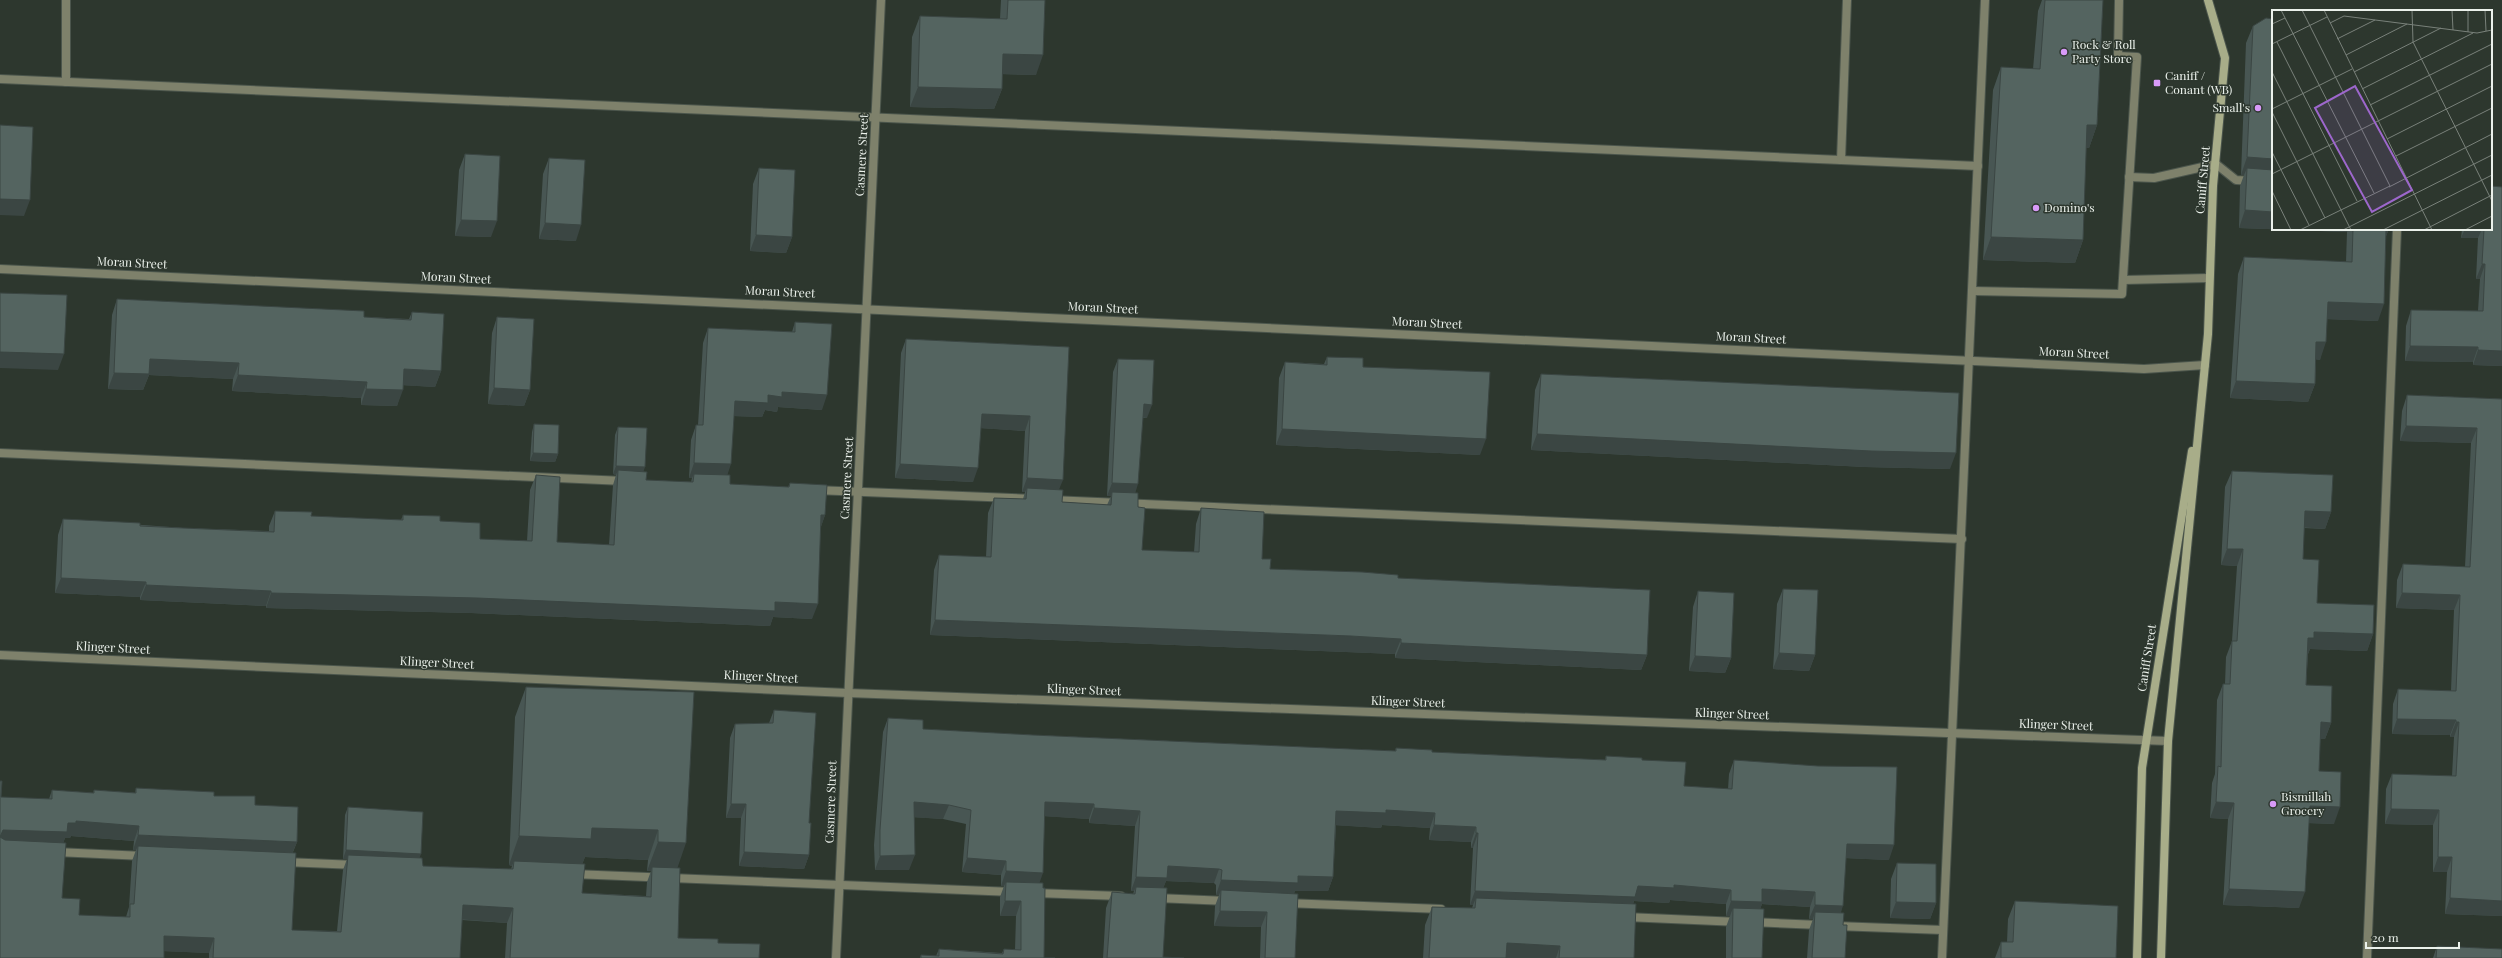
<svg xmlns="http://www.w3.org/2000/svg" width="2502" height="958" viewBox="0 0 2502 958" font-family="'Playfair Display',serif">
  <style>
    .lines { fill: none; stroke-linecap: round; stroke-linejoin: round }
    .lane-casing { stroke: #4b554c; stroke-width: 10 }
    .street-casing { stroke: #4b554c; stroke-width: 10 }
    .secondary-casing { stroke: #4b554c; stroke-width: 10 }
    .lane { stroke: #7e816b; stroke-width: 8 }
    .street { stroke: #7e816b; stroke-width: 8 }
    .secondary { stroke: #a8ad89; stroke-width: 8 }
    .wall { fill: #485653; fill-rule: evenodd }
    .shaded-wall { fill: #3b4643 }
    .building { fill: #546460; stroke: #3b4643 }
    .poi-dot { fill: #d89af8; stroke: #2d372e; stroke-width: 1.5 }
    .labels { text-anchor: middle; stroke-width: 3; stroke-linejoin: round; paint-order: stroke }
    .poi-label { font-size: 12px; fill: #ebf1eb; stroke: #2d372e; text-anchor: start }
    .street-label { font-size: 12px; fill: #ebf1eb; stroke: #2d372e }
    .inset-road { fill: none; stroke: #79817a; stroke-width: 1 }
    .view { fill: #9d67cc; fill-opacity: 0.15; stroke: #9d67cc; stroke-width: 2 }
    .inset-edge { fill: none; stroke: #ebf1eb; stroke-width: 2 }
  </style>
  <rect width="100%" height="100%" fill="#2d372e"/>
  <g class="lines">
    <g class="lane-casing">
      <g id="lane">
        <polyline points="66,0 66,82"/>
        <polyline points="0,79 1978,166"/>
        <polyline points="1841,160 1847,0"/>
        <polyline points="2129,177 2154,178 2216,164 2236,180 2273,182"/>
        <polyline points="2123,280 2209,278"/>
        <polyline points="1973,291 2122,294 2137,57 2118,56 2119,0"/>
        <polyline points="0,453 624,481"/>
        <polyline points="815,490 1034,499"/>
        <polyline points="1051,500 1962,539"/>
        <polyline points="56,852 144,856"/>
        <polyline points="285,862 356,865"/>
        <polyline points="573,874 1013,892"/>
        <polyline points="1035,893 1121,896"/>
        <polyline points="1157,898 1227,901"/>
        <polyline points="1286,903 1441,909"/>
        <polyline points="1626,917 1739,922"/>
        <polyline points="1752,922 1820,925"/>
        <polyline points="1836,926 1943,930"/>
        <polyline points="1942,958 1985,0"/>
        <polyline points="2367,958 2397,229"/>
      </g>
    </g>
    <g class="street-casing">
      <g id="street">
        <polyline points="0,269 2144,369 2205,365"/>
        <polyline points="0,655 848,693 2168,741"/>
        <polyline points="836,958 881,0"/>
      </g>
    </g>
    <g class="secondary-casing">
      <g id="secondary">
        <polyline points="2137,958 2142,768 2192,451"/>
        <polyline points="2161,958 2168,741 2208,334 2213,186 2225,58 2208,0"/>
      </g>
    </g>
    <use href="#lane" class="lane"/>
    <use href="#street" class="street"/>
    <use href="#secondary" class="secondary"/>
  </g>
  <g class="wall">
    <polygon points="1001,0 1045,0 1036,75 1002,74 1002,89 994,109 910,107 912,37 920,16 1000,19"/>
    <polygon points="2042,0 2103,0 2097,125 2089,148 2086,148 2083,240 2075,263 1983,260 1993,90 2001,67 2033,69 2038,11"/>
    <polygon points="2253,26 2273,229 2389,229 2386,236 2378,321 2327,319 2320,360 2316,359 2315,384 2308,402 2230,398 2238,274 2244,257 2346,262 2347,232 2239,228 2240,186 2244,175 2241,175 2246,43"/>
    <polygon points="465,154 491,237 455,236 459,170"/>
    <polygon points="549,158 576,241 539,239 543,174"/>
    <polygon points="759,168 792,237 786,253 750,251 753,184"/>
    <polygon points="2502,187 2502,366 2473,365 2473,362 2405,361 2406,326 2411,310 2478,311 2480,279 2476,279 2478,238 2461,238 2462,229 2491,229"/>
    <polygon points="117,299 364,317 409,319 412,312 441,371 435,387 403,385 397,406 361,405 361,398 232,391 233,379 149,375 143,390 108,389 112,315"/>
    <polygon points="497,317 530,390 524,406 488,404 492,333"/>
    <polygon points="795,322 822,410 778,407 777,412 765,410 762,417 734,416 727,475 730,484 788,487 790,483 825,515 820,529 812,619 773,617 770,626 471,613 266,608 266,606 140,600 140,597 55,593 58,535 63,519 183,528 269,531 269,526 275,511 311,516 401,520 403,515 440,521 480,539 527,541 530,490 536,475 557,542 609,545 613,485 616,475 613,474 615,435 618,427 643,471 646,480 691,482 692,478 689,478 691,440 696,425 698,425 703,343 708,328 792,332"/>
    <polygon points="906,339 1069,347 1059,490 1062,502 1107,505 1111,496 1107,496 1113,372 1118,359 1147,418 1143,418 1135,493 1138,507 1142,550 1194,552 1196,524 1201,508 1262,559 1270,569 1398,578 1647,655 1641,670 1395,658 1395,654 1346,652 930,635 934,570 939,555 986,557 988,513 994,498 1023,499 1025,492 1022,492 1025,431 981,428 973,482 895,478 901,353"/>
    <polygon points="1327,357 1480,455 1276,445 1279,378 1285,362 1324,364"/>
    <polygon points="1541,374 1950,469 1865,467 1531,450 1535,390"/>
    <polygon points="2407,395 2502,399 2502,916 2445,914 2447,872 2433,872 2433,825 2385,824 2386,789 2392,774 2452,776 2454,737 2450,737 2450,735 2392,734 2393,704 2398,689 2451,691 2454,610 2396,608 2397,580 2403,564 2465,567 2471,443 2400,441 2402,411"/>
    <polygon points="534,424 558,454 555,462 530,461 532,432"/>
    <polygon points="2232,471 2331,512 2325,529 2304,528 2303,559 2317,603 2373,634 2367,651 2310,649 2308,654 2306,685 2331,723 2325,739 2320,739 2319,771 2334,824 2309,823 2299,908 2223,905 2228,819 2210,818 2212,783 2215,774 2217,700 2223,684 2225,684 2226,657 2232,641 2237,566 2221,565 2225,487"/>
    <polygon points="1783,589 1815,655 1809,671 1773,669 1777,604"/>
    <polygon points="1698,591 1731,658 1725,673 1689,671 1693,607"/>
    <path d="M 526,687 L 694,692 L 677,868 L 678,938 L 718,943 L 759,958 L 505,958 L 507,923 L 462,920 L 460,958 L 209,958 L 209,953 L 164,951 L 0,958 L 1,797 L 49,799 L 52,790 L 93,793 L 94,790 L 135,793 L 136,788 L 214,796 L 255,805 L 297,842 L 293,852 L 292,930 L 337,931 L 343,870 L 347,859 L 343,859 L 345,815 L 348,807 L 419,858 L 423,866 L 511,869 L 512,866 L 509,865 L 515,717 ZM 71,836 L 134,841 L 133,850 L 136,850 L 132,861 L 129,907 L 126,917 L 79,915 L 62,898 L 63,843 L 65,838 L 70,838 ZM 585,857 L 648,860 L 647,871 L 651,871 L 647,882 L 646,896 L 582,893 L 582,864 Z"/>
    <polygon points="774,710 809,823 809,855 804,869 739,866 741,818 726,818 730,738 735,724 769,723"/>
    <polygon points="888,718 923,729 1033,735 1395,751 1396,748 1432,752 1605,760 1606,756 1642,760 1684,786 1728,789 1729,774 1734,760 1889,860 1846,858 1841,913 1843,925 1845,958 1807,958 1809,930 1813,919 1809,919 1810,907 1762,904 1760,909 1762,958 1726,958 1726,927 1730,916 1726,916 1726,904 1670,900 1669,903 1634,901 1633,904 1634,958 1423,958 1425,925 1432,907 1472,908 1473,905 1470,905 1473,848 1471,848 1471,842 1429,840 1430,828 1382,825 1381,828 1336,825 1333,877 1328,891 1295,891 1294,893 1295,958 1260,958 1261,927 1214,926 1215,906 1219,895 1216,895 1216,885 1214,883 1166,881 1163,888 1163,957 1184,958 1103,958 1106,908 1112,892 1133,894 1134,891 1131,891 1135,826 1089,823 1089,819 1045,816 1039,883 1044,958 1055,958 920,958 921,955 936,956 939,949 1002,953 1004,949 1015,950 1016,916 1000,916 1000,897 1004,886 1001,886 1001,875 962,872 966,824 943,819 914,817 909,870 875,870 874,845 883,732"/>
    <polygon points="1897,863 1936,903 1930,919 1890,918 1891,879"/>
    <polygon points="2015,901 2116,958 1995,958 2001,942 2007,942 2008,919"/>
    <polygon points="2437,946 2502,958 2433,958"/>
  </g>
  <g class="shaded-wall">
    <polygon points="1003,54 1043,55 1036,75 995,74"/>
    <polygon points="918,87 1002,89 994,109 910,107"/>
    <polygon points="2087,125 2097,125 2089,148 2078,148"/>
    <polygon points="2247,157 2273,159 2273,177 2247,168 2244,175 2241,175"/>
    <polygon points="0,199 30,200 24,216 0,215"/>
    <polygon points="2245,210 2273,212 2273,229 2348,229 2347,232 2239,228"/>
    <polygon points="461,220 497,221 491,237 455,236"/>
    <polygon points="545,223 581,225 576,241 539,239"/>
    <polygon points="2383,229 2389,229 2386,236"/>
    <polygon points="2465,229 2482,229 2478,238 2461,238"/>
    <polygon points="756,235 792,237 786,253 750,251"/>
    <polygon points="1991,237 2083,240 2075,263 1983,260"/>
    <polygon points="2482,264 2485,264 2480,279 2476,279"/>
    <polygon points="2328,302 2384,304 2378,321 2322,319"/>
    <polygon points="2316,342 2326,342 2320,360 2310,359"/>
    <polygon points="2410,346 2478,347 2473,362 2405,361"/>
    <polygon points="2478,350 2502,351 2502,366 2473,365"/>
    <polygon points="0,352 64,354 58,370 0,368"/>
    <polygon points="150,359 239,363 233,379 149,375 143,390 108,389 114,373"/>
    <polygon points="404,369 441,371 435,387 398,385"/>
    <polygon points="238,375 367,382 361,398 232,391"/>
    <polygon points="2236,381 2315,384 2308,402 2230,398"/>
    <polygon points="494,388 530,390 524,406 488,404"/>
    <polygon points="366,389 403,390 397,406 361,405"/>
    <polygon points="782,392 827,395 822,410 778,407 777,412 765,410 762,417 730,416 735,401"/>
    <polygon points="1144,404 1152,405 1147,418 1139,417"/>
    <polygon points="982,414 1030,416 1025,431 977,428"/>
    <polygon points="2406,426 2477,428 2471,443 2400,441"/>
    <polygon points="1282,429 1486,439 1480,455 1276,445"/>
    <polygon points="1537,434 1956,453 1950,469 1865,467 1531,450"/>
    <polygon points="533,453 558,454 555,462 530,461"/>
    <polygon points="694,463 731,464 726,479 694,474 692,478 689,478"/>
    <polygon points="900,464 978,468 973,482 895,478"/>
    <polygon points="616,466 645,467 642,476 618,470 616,475 613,474"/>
    <polygon points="1027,478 1063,480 1057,494 1027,488 1025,492 1022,492"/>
    <polygon points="1112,483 1138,484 1134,497 1112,492 1111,496 1107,496"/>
    <polygon points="2305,511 2331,512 2325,529 2299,527"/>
    <polygon points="821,515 825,515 820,530"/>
    <polygon points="2227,549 2243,549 2237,566 2221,565"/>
    <polygon points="61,578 146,582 140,597 55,593"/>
    <polygon points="146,585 271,591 266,606 140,600"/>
    <polygon points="271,593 775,602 818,604 812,619 773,617 770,626 471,613 266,608"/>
    <polygon points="2402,593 2460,595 2454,610 2396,608"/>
    <polygon points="935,620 1351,636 1401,639 1395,654 1346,652 930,635"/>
    <polygon points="2314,632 2373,634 2367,651 2310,649 2308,654 2308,638"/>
    <polygon points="1401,643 1647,655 1641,670 1395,658"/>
    <polygon points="1779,653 1815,655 1809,671 1773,669"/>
    <polygon points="1695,656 1731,658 1725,673 1689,671"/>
    <polygon points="2397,719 2456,720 2450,735 2392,734"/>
    <polygon points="2321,722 2331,723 2325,739 2314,739"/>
    <polygon points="2456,722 2459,722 2454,737 2450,737"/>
    <polygon points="914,802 949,805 943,819 908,817"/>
    <polygon points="1045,802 1094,804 1089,819 1040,816"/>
    <polygon points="2216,802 2234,803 2228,819 2210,818"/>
    <polygon points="731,804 746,804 741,818 726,818"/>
    <polygon points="2310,806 2340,807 2334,824 2304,823"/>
    <polygon points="1094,808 1140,811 1135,826 1089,823"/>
    <polygon points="2391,809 2439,810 2433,825 2385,824"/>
    <polygon points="1386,810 1435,813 1430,828 1382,825 1381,828 1331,825 1336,811"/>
    <polygon points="76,821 139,826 134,841 71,836 70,838 65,838 62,847 0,845 0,837 3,830"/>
    <polygon points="1434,825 1476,827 1471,842 1429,840"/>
    <polygon points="592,828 658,830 648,860 585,857 581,868 514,861 512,866 509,865 519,836"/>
    <polygon points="1476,833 1478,833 1473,848 1471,848"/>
    <polygon points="138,835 297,842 291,856 138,846 136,850 133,850"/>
    <polygon points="658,842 686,843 676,872 652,867 651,871 647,871"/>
    <polygon points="1847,844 1894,845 1889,860 1842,858"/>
    <polygon points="346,850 421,854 418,862 348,855 347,859 343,859"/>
    <polygon points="744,852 809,855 804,869 739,866"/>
    <polygon points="915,855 909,870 875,870 880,856"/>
    <polygon points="2438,857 2452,857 2447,872 2433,872"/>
    <polygon points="967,858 1006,861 1001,875 962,872"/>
    <polygon points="1168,866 1219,869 1214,883 1166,881 1162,892 1136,887 1134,891 1131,891 1136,877"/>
    <polygon points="1006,871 1043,873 1038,887 1006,882 1004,886 1001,886"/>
    <polygon points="1298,876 1333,877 1328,891 1295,891 1293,898 1221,890 1219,895 1216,895 1221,880"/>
    <polygon points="1674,885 1731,890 1726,904 1670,900 1669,903 1634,901 1630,912 1476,898 1473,905 1470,905 1475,891"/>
    <polygon points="1762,889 1815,892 1810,907 1762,904 1757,917 1733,908 1730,916 1726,916 1731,901"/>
    <polygon points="2229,889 2305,892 2299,908 2223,905"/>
    <polygon points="2450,898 2502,901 2502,916 2445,914"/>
    <polygon points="1005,901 1021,901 1016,916 1000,916"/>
    <polygon points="1896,902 1936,903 1930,919 1890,918"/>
    <polygon points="463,905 513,908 507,923 457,919"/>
    <polygon points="1815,905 1843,906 1838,920 1815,912 1813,919 1809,919"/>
    <polygon points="1220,911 1267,912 1261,927 1214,926"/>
    <polygon points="164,936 214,938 209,953 159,951"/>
    <polygon points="1507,943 1560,946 1556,958 1501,958"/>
  </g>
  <g class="building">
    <polygon points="1008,0 1045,0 1043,55 1003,54 1002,89 918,87 920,16 1007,19"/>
    <polygon points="2045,0 2103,0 2097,125 2087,125 2083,240 1991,237 2001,67 2040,69"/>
    <polygon points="2266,18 2273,19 2273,159 2247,157 2253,26"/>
    <polygon points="0,125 33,127 30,200 0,199"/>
    <polygon points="465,154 500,156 497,221 461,220"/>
    <polygon points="549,158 585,160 581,225 545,223"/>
    <polygon points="759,168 795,170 792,237 756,235"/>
    <polygon points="2247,168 2273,170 2273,212 2245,210"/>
    <polygon points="2491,186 2502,187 2502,351 2478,350 2478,347 2410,346 2411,310 2483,311 2485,264 2482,264 2484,229 2491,229"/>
    <polygon points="2353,229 2386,229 2384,304 2328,302 2326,342 2316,342 2315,384 2236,381 2244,257 2352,262"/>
    <polygon points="0,293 67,295 64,354 0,352"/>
    <polygon points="117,299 364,311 364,317 411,320 412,312 444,314 441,371 404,369 403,390 366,389 367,382 238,375 239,363 150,359 149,374 114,373"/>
    <polygon points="497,317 534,319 530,390 494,388"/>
    <polygon points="795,322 832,324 827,395 782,392 782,397 768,395 768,403 735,401 731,464 694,463 696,425 703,425 708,328 795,332"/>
    <polygon points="906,339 1069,347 1063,480 1027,478 1030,416 982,414 978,468 900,464"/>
    <polygon points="1327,357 1363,358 1363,367 1490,372 1486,439 1282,429 1285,362 1327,365"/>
    <polygon points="1118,359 1154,360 1152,405 1144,404 1138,484 1112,483"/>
    <polygon points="1541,374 1959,393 1956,453 1871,451 1537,434"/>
    <polygon points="2407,395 2502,399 2502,901 2450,898 2452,857 2438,857 2439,810 2391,809 2392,774 2456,776 2459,722 2456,722 2456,720 2397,719 2398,689 2456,691 2460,595 2402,593 2403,564 2470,567 2477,428 2406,426"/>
    <polygon points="534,424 559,425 558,454 533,453"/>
    <polygon points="618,427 647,428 645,467 616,466"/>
    <polygon points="618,470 647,472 646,480 693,482 694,474 730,475 730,484 789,487 790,483 827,485 825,515 821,515 818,604 775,602 775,611 477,598 271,593 271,591 146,585 146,582 61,578 63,519 140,523 140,526 183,528 274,532 275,511 312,512 311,516 403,520 403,515 440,516 440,521 480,523 480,539 532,541 536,475 560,477 557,542 614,545"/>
    <polygon points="2232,471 2333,475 2331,512 2305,511 2303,559 2319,560 2317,603 2374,605 2373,634 2314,632 2314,638 2308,638 2306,685 2332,686 2331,723 2321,722 2319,771 2341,772 2340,807 2310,806 2305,892 2229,889 2234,803 2216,802 2218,766 2221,767 2223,684 2230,684 2232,641 2237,641 2243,549 2227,549"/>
    <polygon points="1027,488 1063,490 1062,502 1111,505 1112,492 1138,493 1138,507 1145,508 1142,550 1199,552 1201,508 1264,512 1262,559 1271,559 1270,569 1362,572 1398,575 1398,578 1650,590 1647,655 1401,643 1401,639 1351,636 935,620 939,555 991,557 994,498 1026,499"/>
    <polygon points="1783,589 1818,590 1815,655 1779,653"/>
    <polygon points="1698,591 1734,593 1731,658 1695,656"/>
    <polygon points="526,687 694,692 686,843 658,842 658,830 592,828 591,839 519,836"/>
    <polygon points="774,710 816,713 809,823 811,823 809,855 744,852 746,804 731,804 735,724 773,723"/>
    <polygon points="888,718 923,720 923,729 1033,735 1396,751 1396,748 1432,750 1432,752 1606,760 1606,756 1642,758 1642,760 1686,762 1684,786 1732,789 1734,760 1818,766 1897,767 1894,845 1847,844 1843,906 1815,905 1815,892 1762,889 1762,902 1731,901 1731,890 1674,885 1674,888 1638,886 1635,897 1475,891 1478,833 1476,833 1476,827 1434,825 1435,813 1386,810 1386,813 1336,811 1333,877 1298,876 1298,883 1221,880 1222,870 1219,869 1168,866 1167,878 1136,877 1140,811 1094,808 1094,804 1045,802 1043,873 1006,871 1006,861 967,858 971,810 949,805 914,802 915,855 880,856 880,830"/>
    <polygon points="0,781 2,781 1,797 52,799 52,790 94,793 94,790 136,793 136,788 214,792 214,796 255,796 255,805 298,807 297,842 138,835 139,826 76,821 76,823 68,823 67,832 3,830 0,837 5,840 66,843 62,898 80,899 79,915 130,917 130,904 134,904 138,846 296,853 292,930 341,932 348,855 422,858 423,866 513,869 514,861 585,864 582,893 651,897 652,867 680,868 678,938 718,939 718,943 760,944 759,958 510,958 513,908 463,905 460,958 213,958 214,938 164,936 164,958 0,958"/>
    <polygon points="348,807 423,812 421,854 346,850"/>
    <polygon points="1897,863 1936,864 1936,903 1896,902"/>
    <polygon points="1006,882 1043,883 1043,888 1045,888 1044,958 1055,958 921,958 921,955 939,956 939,949 1003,954 1004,949 1021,950 1021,901 1005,901"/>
    <polygon points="1136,887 1167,888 1163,957 1184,958 1107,958 1112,892 1135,894"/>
    <polygon points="1221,890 1298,894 1295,958 1265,958 1267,912 1220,911"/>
    <polygon points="1476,898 1636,904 1634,958 1559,958 1560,946 1507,943 1506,958 1429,958 1432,907 1475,908"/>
    <polygon points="2015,901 2118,906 2116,958 2001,958 2001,942 2013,942"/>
    <polygon points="1733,908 1764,909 1762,958 1732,958"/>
    <polygon points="1815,912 1844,913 1843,925 1847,925 1845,958 1812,958"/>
    <polygon points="2437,946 2502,949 2502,958 2436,958"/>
  </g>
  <g class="poi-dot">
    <circle cx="2064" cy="52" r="4"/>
    <rect x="2153" y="79" width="8" height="8" rx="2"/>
    <circle cx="2258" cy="108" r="4"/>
    <circle cx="2036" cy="208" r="4"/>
    <circle cx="2273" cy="804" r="4"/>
  </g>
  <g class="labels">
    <g class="poi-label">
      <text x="2072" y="49">Rock &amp; Roll<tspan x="2072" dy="14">Party Store</tspan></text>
      <text x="2165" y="80">Caniff /<tspan x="2165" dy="14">Conant (WB)</tspan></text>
      <text x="2250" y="112" text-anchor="end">Small's</text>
      <text x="2044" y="212">Domino's</text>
      <text x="2281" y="801">Bismillah<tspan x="2281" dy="14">Grocery</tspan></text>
    </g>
    <g class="street-label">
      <text transform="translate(862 155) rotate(-87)" y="4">Casmere Street</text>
      <text transform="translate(2203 180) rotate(-85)" y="4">Caniff Street</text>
      <text transform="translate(132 263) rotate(3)" y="4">Moran Street</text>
      <text transform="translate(456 278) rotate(3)" y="4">Moran Street</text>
      <text transform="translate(780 292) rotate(3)" y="4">Moran Street</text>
      <text transform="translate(1103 308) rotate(3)" y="4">Moran Street</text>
      <text transform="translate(1427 323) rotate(3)" y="4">Moran Street</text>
      <text transform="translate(1751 338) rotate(3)" y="4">Moran Street</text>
      <text transform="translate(2074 353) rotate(3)" y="4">Moran Street</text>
      <text transform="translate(847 478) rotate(-87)" y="4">Casmere Street</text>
      <text transform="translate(113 648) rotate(3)" y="4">Klinger Street</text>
      <text transform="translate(2147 658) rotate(-81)" y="4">Caniff Street</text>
      <text transform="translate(437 663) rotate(3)" y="4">Klinger Street</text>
      <text transform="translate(761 677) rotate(3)" y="4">Klinger Street</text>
      <text transform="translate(1084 690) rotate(2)" y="4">Klinger Street</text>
      <text transform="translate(1408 702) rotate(2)" y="4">Klinger Street</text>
      <text transform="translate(1732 714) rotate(2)" y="4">Klinger Street</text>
      <text transform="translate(2056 725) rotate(2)" y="4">Klinger Street</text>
      <text transform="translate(831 802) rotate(-88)" y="4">Casmere Street</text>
    </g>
  </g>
  <g transform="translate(2272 10)">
    <rect width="220" height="220" fill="#2d372e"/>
    <path class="inset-road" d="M 9,0 L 102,183M 52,0 L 160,220M 140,0 L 141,32 L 220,191M 180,0 L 181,20M 196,0 L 196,22M 213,0 L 214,21M 58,13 L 72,6 L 205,23 L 220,20M 0,14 L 13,8M 65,29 L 103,10M 5,32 L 85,191M 0,34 L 55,7M 74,45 L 135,14M 0,62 L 79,220M 82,62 L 169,18M 90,79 L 201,23M 98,95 L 220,34M 0,99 L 80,59M 0,102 L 53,208M 115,129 L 220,76M 0,142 L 37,215M 124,146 L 220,98M 0,164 L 220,54M 117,177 L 220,124M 0,181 L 19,220M 28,220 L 118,176 L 30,0M 71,220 L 220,145M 111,220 L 220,165M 152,220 L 220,185M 193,220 L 220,206"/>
    <path class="view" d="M 83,76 L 140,180 L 100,202 L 43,98 Z"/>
    <rect width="220" height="220" class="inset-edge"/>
  </g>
  <path d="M2366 942v6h93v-6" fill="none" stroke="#ebf1eb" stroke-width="2"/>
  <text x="2372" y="942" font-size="12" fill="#ebf1eb" stroke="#2d372e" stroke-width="3" paint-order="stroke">20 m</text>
</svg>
